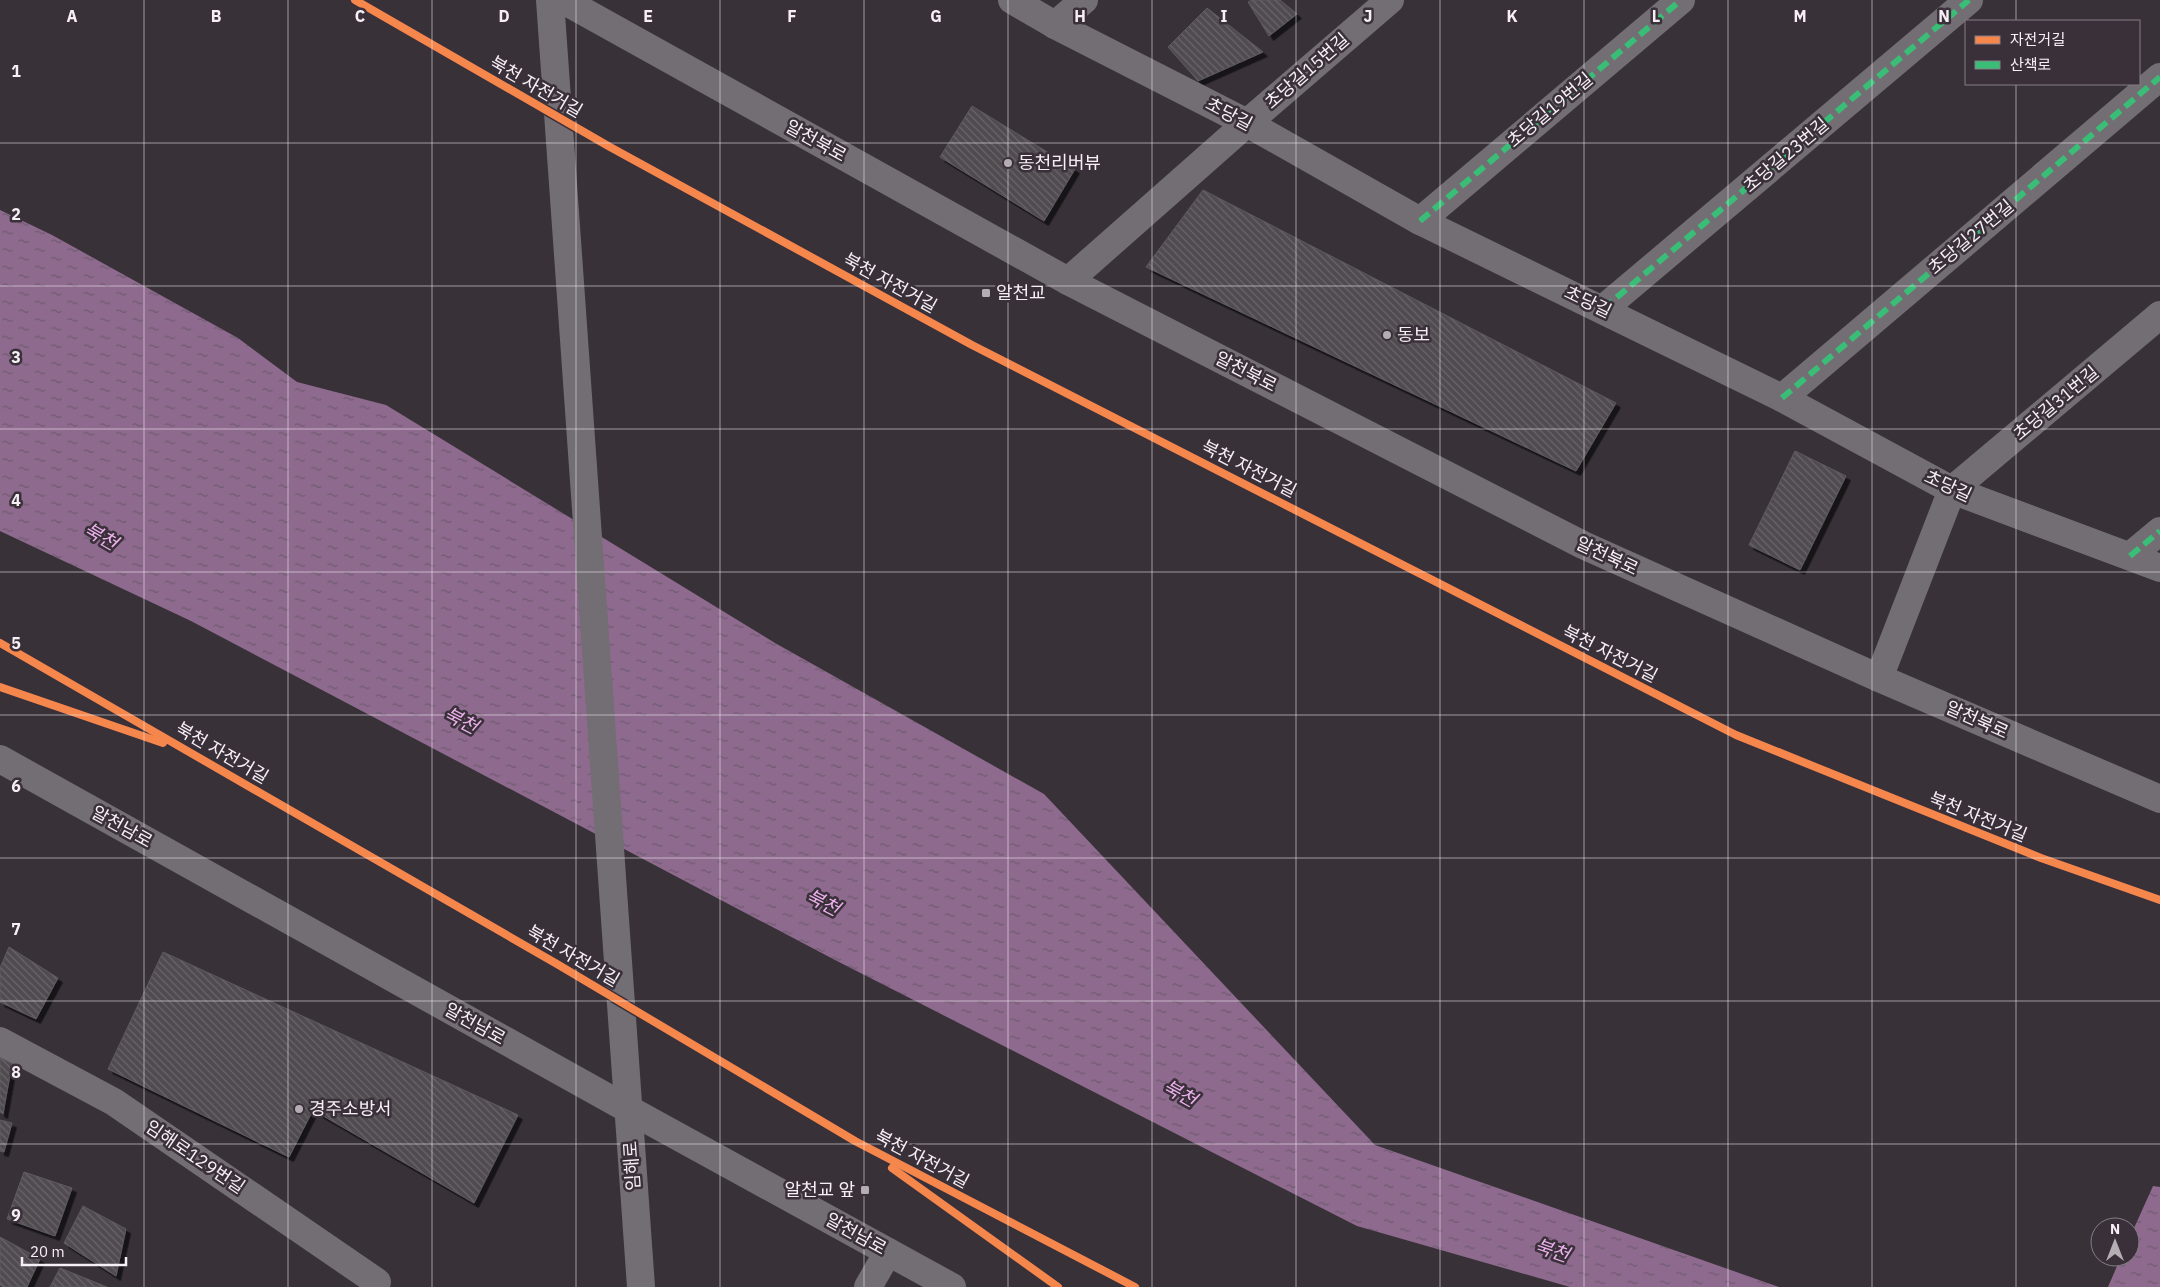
<svg xmlns="http://www.w3.org/2000/svg" width="2160" height="1287" viewBox="0 0 2160 1287" font-family="'IBM Plex Sans','Noto Sans KR',sans-serif">
  <style>
    .water { fill: url(#water-ripples) }
    .building { fill: url(#building-back-hatch); stroke: #5e5a5e; filter: url(#shadow) }
    .lines { fill: none; stroke-linecap: round; stroke-linejoin: round }
    .minor { stroke: #736e73; stroke-width: 28 }
    .tertiary { stroke: #736e73; stroke-width: 28 }
    .quiet { stroke: #3abd76; stroke-width: 6; stroke-dasharray: 12 6; stroke-linecap: butt }
    .cycleway-casing { stroke: #3a303a; stroke-width: 11 }
    .cycleway { stroke: #f5874c; stroke-width: 8 }
    .grid { fill: none; stroke: #f6f0f6; stroke-width: 1; stroke-opacity: 0.55 }
    .poi-dot { fill: #b4aeb4; stroke: #3a303a; stroke-width: 2 }
    .labels { text-anchor: middle; stroke-width: 5; stroke-linejoin: round; paint-order: stroke }
    .street-label { font-size: 18px; fill: #f6f0f6; stroke: #3a303a }
    .poi-label { font-size: 18px; fill: #f6f0f6; stroke: #3a303a; text-anchor: start }
    .water-label { font-size: 19px; font-style: italic; fill: #ecb1ec; stroke: #3a303a }
    .grid-label { font-size: 16px; text-anchor: middle; font-weight: bold; fill: #f6f0f6; stroke: #3a303a; stroke-width: 5; stroke-linejoin: round; paint-order: stroke }
  </style>
  <defs>
    <pattern id="water-ripples" width="26" height="14" patternUnits="userSpaceOnUse" patternTransform="scale(1.25)"><rect width="26" height="14" fill="#8e6a8e"/><path d="M2 4q2-2 4 0t4 0M15 11q2-2 4 0t4 0" fill="none" stroke="#6f5b6f"/></pattern>
    <pattern id="building-back-hatch" width="6" height="6" patternUnits="userSpaceOnUse" patternTransform="scale(1.25)"><rect width="6" height="6" fill="#504b50"/><path d="M-1 5l2 2M0 0l6 6M5-1l2 2" fill="none" stroke="#6a656a"/></pattern>
    <filter id="shadow"><feDropShadow dx="4.5" dy="4.5" stdDeviation="0" flood-color="#0009"/></filter>
  </defs>
  <rect width="100%" height="100%" fill="#383238"/>
  <g class="water">
    <polygon points="0,210 52,235 238,338 297,382 386,405 775,643 1044,794 1375,1145 1779,1287 1570,1287 1357,1226 835,960 191,621 0,531"/>
    <polygon points="2153,1186 2160,1187 2160,1287 2108,1287 2121,1257 2130,1257 2130,1237"/>
  </g>
  <g class="building">
    <polygon points="1252,0 1280,0 1297,14 1269,36 1248,2"/>
    <polygon points="1207,8 1263,52 1198,81 1168,47"/>
    <polygon points="972,106 1075,169 1044,221 940,157"/>
    <polygon points="1203,190 1616,403 1576,471 1146,267"/>
    <polygon points="1795,451 1846,476 1800,570 1749,545"/>
    <polygon points="9,947 58,978 36,1019 0,1002 0,968"/>
    <polygon points="163,952 518,1115 474,1203 313,1110 289,1157 108,1069"/>
    <polygon points="0,1057 12,1064 3,1114 0,1112"/>
    <polygon points="0,1120 12,1123 4,1152 0,1151"/>
    <polygon points="24,1172 72,1188 55,1236 7,1219"/>
    <polygon points="83,1206 126,1229 116,1276 64,1243"/>
    <polygon points="0,1237 40,1259 27,1287 3,1287 0,1285"/>
    <polygon points="60,1268 107,1287 50,1287"/>
  </g>
  <g class="lines">
    <g class="minor">
      <polyline points="1012,0 1055,25 1247,123 1420,221 1782,398 1952,490 2160,568"/>
      <polyline points="1055,25 1084,0"/>
      <polyline points="1420,221 1681,0"/>
      <polyline points="1603,309 1969,0"/>
      <polyline points="1782,398 2160,77"/>
      <polyline points="2130,556 2160,531"/>
      <polyline points="1879,678 1952,490 2160,315"/>
      <polyline points="0,1041 114,1102 377,1282 375,1287"/>
      <polyline points="868,1287 888,1252"/>
    </g>
    <g class="tertiary">
      <polyline points="550,0 641,1287"/>
      <polyline points="563,0 1068,281 1583,545 1879,678 2160,799"/>
      <polyline points="1068,281 1247,123 1390,0"/>
      <polyline points="0,759 628,1109 952,1287"/>
    </g>
    <g class="quiet">
      <polyline points="1420,221 1681,0"/>
      <polyline points="1603,309 1969,0"/>
      <polyline points="1782,398 2160,77"/>
      <polyline points="2130,556 2160,531"/>
    </g>
    <g class="cycleway-casing">
      <g id="cycleway">
        <polyline points="355,0 610,147 972,345 1736,735 2041,858 2160,900"/>
        <polyline points="0,643 557,964 855,1141 1135,1287"/>
        <polyline points="0,687 163,743"/>
        <polyline points="892,1168 1058,1287"/>
      </g>
    </g>
    <use href="#cycleway" class="cycleway"/>
  </g>
  <path class="grid" d="M 144,0 L 144,1287M 288,0 L 288,1287M 432,0 L 432,1287M 576,0 L 576,1287M 720,0 L 720,1287M 864,0 L 864,1287M 1008,0 L 1008,1287M 1152,0 L 1152,1287M 1296,0 L 1296,1287M 1440,0 L 1440,1287M 1584,0 L 1584,1287M 1728,0 L 1728,1287M 1872,0 L 1872,1287M 2016,0 L 2016,21M 2016,84 L 2016,1287M 0,143 L 2160,143M 0,286 L 2160,286M 0,429 L 2160,429M 0,572 L 2160,572M 0,715 L 2160,715M 0,858 L 2160,858M 0,1001 L 2160,1001M 0,1144 L 2160,1144"/>
  <g class="poi-dot">
    <circle cx="1008" cy="163" r="5"/>
    <rect x="981" y="288" width="10" height="10" rx="2.5"/>
    <circle cx="1387" cy="335" r="5"/>
    <circle cx="299" cy="1109" r="5"/>
    <rect x="860" y="1185" width="10" height="10" rx="2.5"/>
  </g>
  <g class="labels">
    <g class="street-label">
      <text transform="translate(1307 71) rotate(-41)" y="6">초당길15번길</text>
      <text transform="translate(536 87) rotate(30)" y="6">북천 자전거길</text>
      <text transform="translate(1550 110) rotate(-40)" y="6">초당길19번길</text>
      <text transform="translate(1229 114) rotate(28)" y="6">초당길</text>
      <text transform="translate(816 141) rotate(29)" y="6">알천북로</text>
      <text transform="translate(1786 155) rotate(-40)" y="6">초당길23번길</text>
      <text transform="translate(1971 237) rotate(-40)" y="6">초당길27번길</text>
      <text transform="translate(890 283) rotate(29)" y="6">북천 자전거길</text>
      <text transform="translate(1588 302) rotate(26)" y="6">초당길</text>
      <text transform="translate(1246 372) rotate(27)" y="6">알천북로</text>
      <text transform="translate(2056 403) rotate(-40)" y="6">초당길31번길</text>
      <text transform="translate(1249 469) rotate(27)" y="6">북천 자전거길</text>
      <text transform="translate(1948 486) rotate(25)" y="6">초당길</text>
      <text transform="translate(1607 556) rotate(25)" y="6">알천북로</text>
      <text transform="translate(1610 654) rotate(27)" y="6">북천 자전거길</text>
      <text transform="translate(1977 720) rotate(24)" y="6">알천북로</text>
      <text transform="translate(222 753) rotate(30)" y="6">북천 자전거길</text>
      <text transform="translate(1978 817) rotate(22)" y="6">북천 자전거길</text>
      <text transform="translate(122 827) rotate(29)" y="6">알천남로</text>
      <text transform="translate(573 956) rotate(30)" y="6">북천 자전거길</text>
      <text transform="translate(475 1024) rotate(29)" y="6">알천남로</text>
      <text transform="translate(195 1157) rotate(34)" y="6">임해로129번길</text>
      <text transform="translate(922 1159) rotate(28)" y="6">북천 자전거길</text>
      <text transform="translate(632 1166) rotate(-94)" y="6">임해로</text>
      <text transform="translate(856 1234) rotate(29)" y="6">알천남로</text>
    </g>
    <g class="poi-label">
      <text x="1018" y="169">동천리버뷰</text>
      <text x="996" y="299">알천교</text>
      <text x="1397" y="341">동보</text>
      <text x="309" y="1115">경주소방서</text>
      <text x="855" y="1196" text-anchor="end">알천교 앞</text>
    </g>
    <g class="water-label">
      <text transform="translate(101 536) rotate(30)" y="7">북천</text>
      <text transform="translate(461 720) rotate(27)" y="7">북천</text>
      <text transform="translate(823 902) rotate(27)" y="7">북천</text>
      <text transform="translate(1180 1093) rotate(29)" y="7">북천</text>
      <text transform="translate(1552 1250) rotate(19)" y="7">북천</text>
    </g>
  </g>
  <g class="grid-label">
    <text x="72" y="22">A</text>
    <text x="216" y="22">B</text>
    <text x="360" y="22">C</text>
    <text x="504" y="22">D</text>
    <text x="648" y="22">E</text>
    <text x="792" y="22">F</text>
    <text x="936" y="22">G</text>
    <text x="1080" y="22">H</text>
    <text x="1224" y="22">I</text>
    <text x="1368" y="22">J</text>
    <text x="1512" y="22">K</text>
    <text x="1656" y="22">L</text>
    <text x="1800" y="22">M</text>
    <text x="1944" y="22">N</text>
    <text x="16" y="77">1</text>
    <text x="16" y="220">2</text>
    <text x="16" y="363">3</text>
    <text x="16" y="506">4</text>
    <text x="16" y="649">5</text>
    <text x="16" y="792">6</text>
    <text x="16" y="935">7</text>
    <text x="16" y="1078">8</text>
    <text x="16" y="1221">9</text>
  </g>
  <rect x="1965" y="20" width="175" height="65" fill="#3a303a" stroke="#857d85"/>
  <rect x="1975" y="36" width="25" height="8" fill="#f5874c" stroke="#857d85"/>
  <text x="2010" y="45" font-size="15" fill="#f6f0f6">자전거길</text>
  <rect x="1975" y="61" width="25" height="8" fill="#3abd76" stroke="#857d85"/>
  <text x="2010" y="70" font-size="15" fill="#f6f0f6">산책로</text>
  <g transform="translate(2115 1242)"><circle r="24" fill="#3a303a" stroke="#857d85"/>
  <path d="M0-4L9 19L0 12L-9 19Z" fill="#b4aeb4"/>
  <text y="-8" font-size="14" font-weight="bold" text-anchor="middle" fill="#f6f0f6">N</text>
  </g>
  <path d="M22 1257v8h104v-8" fill="none" stroke="#f6f0f6" stroke-width="2.5"/>
  <text x="30" y="1257" font-size="15" fill="#f6f0f6" stroke="#3a303a" stroke-width="4" paint-order="stroke">20 m</text>
</svg>
